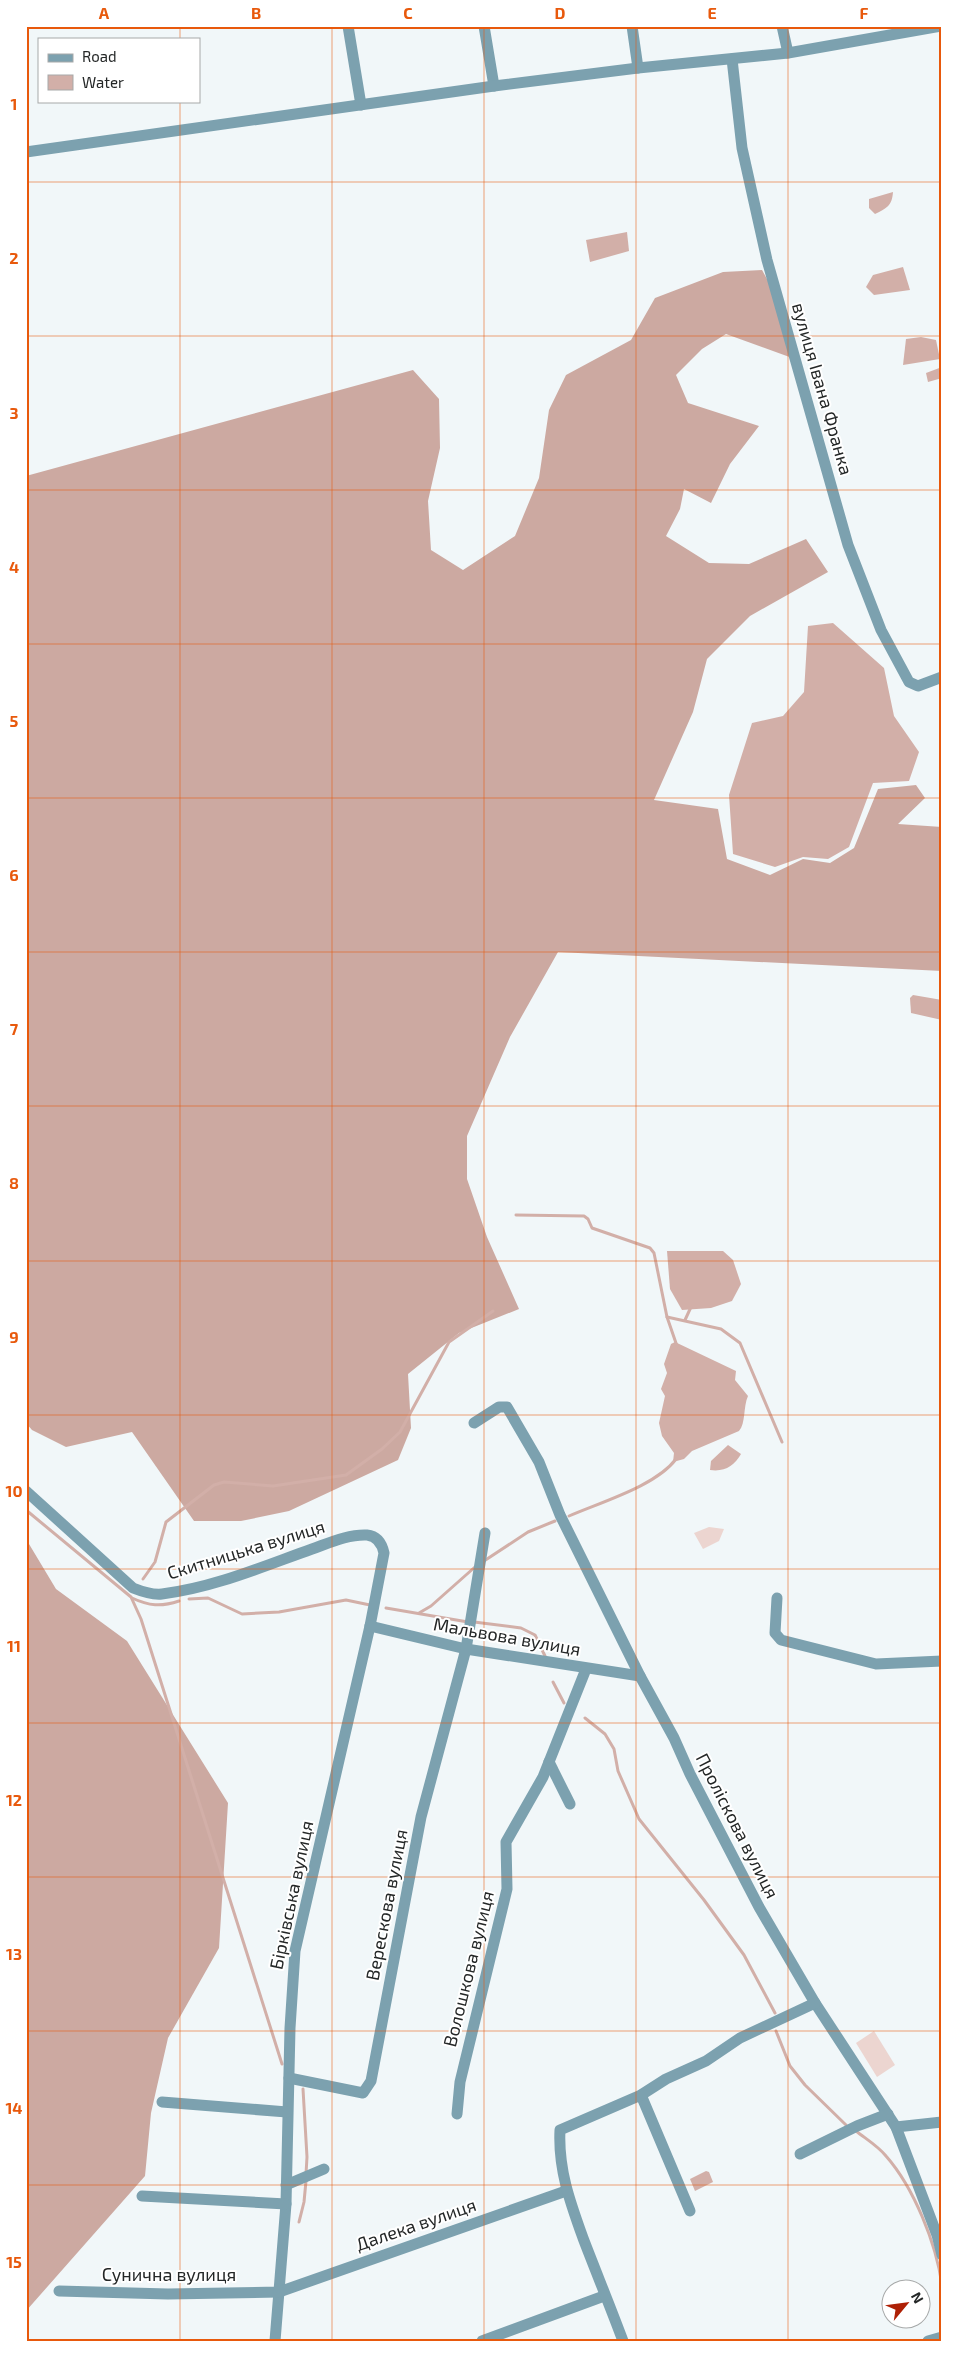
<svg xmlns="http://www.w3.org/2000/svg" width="968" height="2367" viewBox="0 0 968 2367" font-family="'Exo 2',sans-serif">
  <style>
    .green { fill: #ecd5d0 }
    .forest { fill: #cca9a1 }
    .water { fill: #d2afa8 }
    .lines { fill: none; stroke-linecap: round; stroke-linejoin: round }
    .stream { stroke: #d2afa8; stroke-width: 3 }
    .minor { stroke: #7ca1af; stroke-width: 11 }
    .grid { fill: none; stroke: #e8590c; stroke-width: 1; stroke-opacity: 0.55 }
    .labels { text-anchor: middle; stroke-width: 4; stroke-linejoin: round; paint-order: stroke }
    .street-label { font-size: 18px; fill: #242727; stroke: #fff }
    .neatline { fill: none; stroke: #e8590c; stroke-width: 2 }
    .grid-label { font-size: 16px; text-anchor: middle; font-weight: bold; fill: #e8590c }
  </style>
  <rect width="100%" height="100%" fill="#f1f7f9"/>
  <g class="green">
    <polygon points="709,1527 724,1529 719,1541 703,1549 694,1533"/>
    <polygon points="874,2031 895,2065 877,2077 856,2043"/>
  </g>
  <g class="forest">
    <polygon points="762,270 782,306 795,359 726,334 702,349 676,375 688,403 759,426 730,464 711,503 684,489 680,509 666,536 709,563 749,564 806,539 828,572 750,616 707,659 693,712 654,800 718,809 727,859 770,875 803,859 830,863 854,848 878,789 916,785 925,798 898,824 942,827 942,971 558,952 510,1037 467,1136 467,1179 487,1237 519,1309 459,1333 408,1374 411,1428 398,1460 289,1511 241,1521 194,1521 132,1432 66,1447 32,1430 26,1423 26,476 413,370 439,399 440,448 428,501 431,550 463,570 515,536 539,478 549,410 566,375 631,340 655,298 723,272"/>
    <polygon points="26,1539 56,1589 127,1641 228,1803 219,1948 168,2038 151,2113 145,2176 26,2311"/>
  </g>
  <g class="water">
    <path d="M 893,192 C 892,206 887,208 875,214 L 869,208 L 869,199 Z"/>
    <polygon points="627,232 629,251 590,262 586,240"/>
    <polygon points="903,267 910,290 874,295 866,287 873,275"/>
    <polygon points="921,337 936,340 940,359 903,365 906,339"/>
    <polygon points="942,367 942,378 928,382 926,373"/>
    <polygon points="833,623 884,668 894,716 919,752 909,781 873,783 849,847 828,859 803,857 775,867 733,854 729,795 752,723 783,716 804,692 808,626"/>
    <polygon points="913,995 942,1000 942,1020 911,1013 910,998"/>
    <polygon points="667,1251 723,1251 733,1260 741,1284 732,1301 711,1308 682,1310 670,1289"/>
    <path d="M 675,1342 L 736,1371 L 735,1380 L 748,1396 C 743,1407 746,1423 739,1431 L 692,1451 L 684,1459 L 673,1462 L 674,1453 L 662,1436 L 659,1423 L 665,1396 L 661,1389 L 667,1373 L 664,1364 L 671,1344 Z"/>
    <path d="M 728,1445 L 741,1454 C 734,1466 725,1472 710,1470 L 711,1461 Z"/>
    <polygon points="706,2171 709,2172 713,2182 695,2191 690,2179"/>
  </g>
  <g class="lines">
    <g class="stream">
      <polyline points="798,26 798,27"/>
      <polyline points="516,1215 584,1216 588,1219 592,1228 650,1248 654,1253 667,1317 677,1346"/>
      <polyline points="667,1317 721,1329 740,1343 782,1442"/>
      <polyline points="685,1320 691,1307"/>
      <polyline points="26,1510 131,1597 141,1619 282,2064"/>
      <path d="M 569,1516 C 601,1502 656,1486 676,1459"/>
      <polyline points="484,1561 528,1532 555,1521"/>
      <polyline points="143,1579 155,1562 166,1522 214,1485 224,1482 273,1486 346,1475 382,1449 400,1432 449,1342 493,1311"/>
      <path d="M 132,1598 C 149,1606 161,1607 179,1601"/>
      <polyline points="189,1599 208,1598 242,1614 279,1612 346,1600 370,1605"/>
      <polyline points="386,1608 468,1622"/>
      <polyline points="419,1613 431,1606 475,1567"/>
      <polyline points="474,1622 521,1628 535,1635 545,1656"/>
      <polyline points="553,1682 564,1703"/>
      <polyline points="585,1718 605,1734 614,1749 618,1771 639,1819 704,1900 744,1955 775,2013"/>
      <polyline points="776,2031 790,2066 805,2085 846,2125"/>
      <polyline points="303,2089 307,2157 306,2174"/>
      <path d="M 856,2131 C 866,2139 878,2146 886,2156 C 914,2188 936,2243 942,2285"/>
      <polyline points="299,2222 304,2202 306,2181"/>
    </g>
    <g class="minor">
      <polyline points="348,26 361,105"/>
      <polyline points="484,26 494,86"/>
      <polyline points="632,26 638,68"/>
      <polyline points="782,26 788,53"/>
      <polyline points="732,59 742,148 767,260 848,545 881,630 909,682 918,686 942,677"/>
      <polyline points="26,152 494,86 638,68 788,53 941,26"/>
      <polyline points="474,1423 499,1407 507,1407 539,1462 560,1515 640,1676 674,1738 690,1774 759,1907 815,2003 896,2127 937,2235 942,2255"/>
      <path d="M 26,1491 L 133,1588 C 143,1592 152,1595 162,1594 C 213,1588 264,1566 312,1549 C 329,1543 349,1534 367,1535 C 377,1536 382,1544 384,1553 L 370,1626 L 295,1951 L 290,2028 L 286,2204 L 275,2341"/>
      <polyline points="777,1598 775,1633 781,1640 876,1664 942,1661"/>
      <polyline points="370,1626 466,1649 640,1676"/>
      <polyline points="549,1762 570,1804"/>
      <polyline points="289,2078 363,2093 371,2081 421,1817 466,1649 485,1533"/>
      <polyline points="641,2095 690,2211"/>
      <polyline points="162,2102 287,2112"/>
      <polyline points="457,2114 460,2082 507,1889 506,1842 543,1777 586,1669"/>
      <polyline points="896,2127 942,2122"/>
      <polyline points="800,2154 857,2126 888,2114"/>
      <polyline points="286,2185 324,2169"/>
      <polyline points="142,2196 286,2204"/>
      <polyline points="59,2291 168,2294 279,2292 566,2191"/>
      <polyline points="482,2341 604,2296"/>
      <path d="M 623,2341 C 610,2306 596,2272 583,2238 C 570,2202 558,2169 560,2130 L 641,2095 L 666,2079 L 706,2061 L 740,2038 L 815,2003"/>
      <polyline points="928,2341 942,2337"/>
    </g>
  </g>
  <path class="grid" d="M 180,26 L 180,39M 332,26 L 332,2341M 484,26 L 484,2341M 636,26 L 636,2341M 788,26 L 788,2341M 180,101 L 180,2341M 26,182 L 942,182M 26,336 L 942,336M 26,490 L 942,490M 26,644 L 942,644M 26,798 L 942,798M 26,952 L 942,952M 26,1106 L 942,1106M 26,1261 L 942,1261M 26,1415 L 942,1415M 26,1569 L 942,1569M 26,1723 L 942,1723M 26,1877 L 942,1877M 26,2031 L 942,2031M 26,2185 L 942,2185"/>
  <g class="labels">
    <g class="street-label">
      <text transform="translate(822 389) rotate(74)" y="6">вулиця Івана Франка</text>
      <text transform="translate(246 1550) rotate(-17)" y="6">Скитницька вулиця</text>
      <text transform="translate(507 1637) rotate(10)" y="6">Мальвова вулиця</text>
      <text transform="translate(737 1826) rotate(63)" y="6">Проліскова вулиця</text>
      <text transform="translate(292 1895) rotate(-78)" y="6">Бірківська вулиця</text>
      <text transform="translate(387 1905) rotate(-79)" y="6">Верескова вулиця</text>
      <text transform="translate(469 1969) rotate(-76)" y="6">Волошкова вулиця</text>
      <text transform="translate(416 2225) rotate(-19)" y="6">Далека вулиця</text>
      <text x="169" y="2281">Сунична вулиця</text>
    </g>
  </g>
  <rect width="968" height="2367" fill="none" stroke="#ffffff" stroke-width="55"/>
  <rect x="38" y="38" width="162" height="65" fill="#ffffff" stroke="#a7a9a9"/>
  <rect x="48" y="54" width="25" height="8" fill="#7ca1af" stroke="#a7a9a9"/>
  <text x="82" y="62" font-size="15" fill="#242727">Road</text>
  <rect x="48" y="75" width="25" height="15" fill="#d2afa8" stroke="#a7a9a9"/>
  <text x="82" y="88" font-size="15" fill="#242727">Water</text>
  <g transform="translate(906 2304) rotate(61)"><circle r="24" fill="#ffffff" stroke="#a7a9a9"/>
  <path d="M0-4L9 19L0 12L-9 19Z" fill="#ae2005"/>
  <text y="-8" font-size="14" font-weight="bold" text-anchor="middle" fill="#242727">N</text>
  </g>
  <rect x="28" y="28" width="912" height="2312" class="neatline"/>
  <g class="grid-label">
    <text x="104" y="19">A</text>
    <text x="256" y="19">B</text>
    <text x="408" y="19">C</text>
    <text x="560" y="19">D</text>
    <text x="712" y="19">E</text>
    <text x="864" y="19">F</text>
    <text x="14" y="110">1</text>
    <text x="14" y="264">2</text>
    <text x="14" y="419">3</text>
    <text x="14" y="573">4</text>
    <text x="14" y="727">5</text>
    <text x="14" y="881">6</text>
    <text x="14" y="1035">7</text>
    <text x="14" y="1189">8</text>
    <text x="14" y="1343">9</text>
    <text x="14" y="1497">10</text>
    <text x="14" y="1652">11</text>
    <text x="14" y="1806">12</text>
    <text x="14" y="1960">13</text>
    <text x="14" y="2114">14</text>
    <text x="14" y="2268">15</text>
  </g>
</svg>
